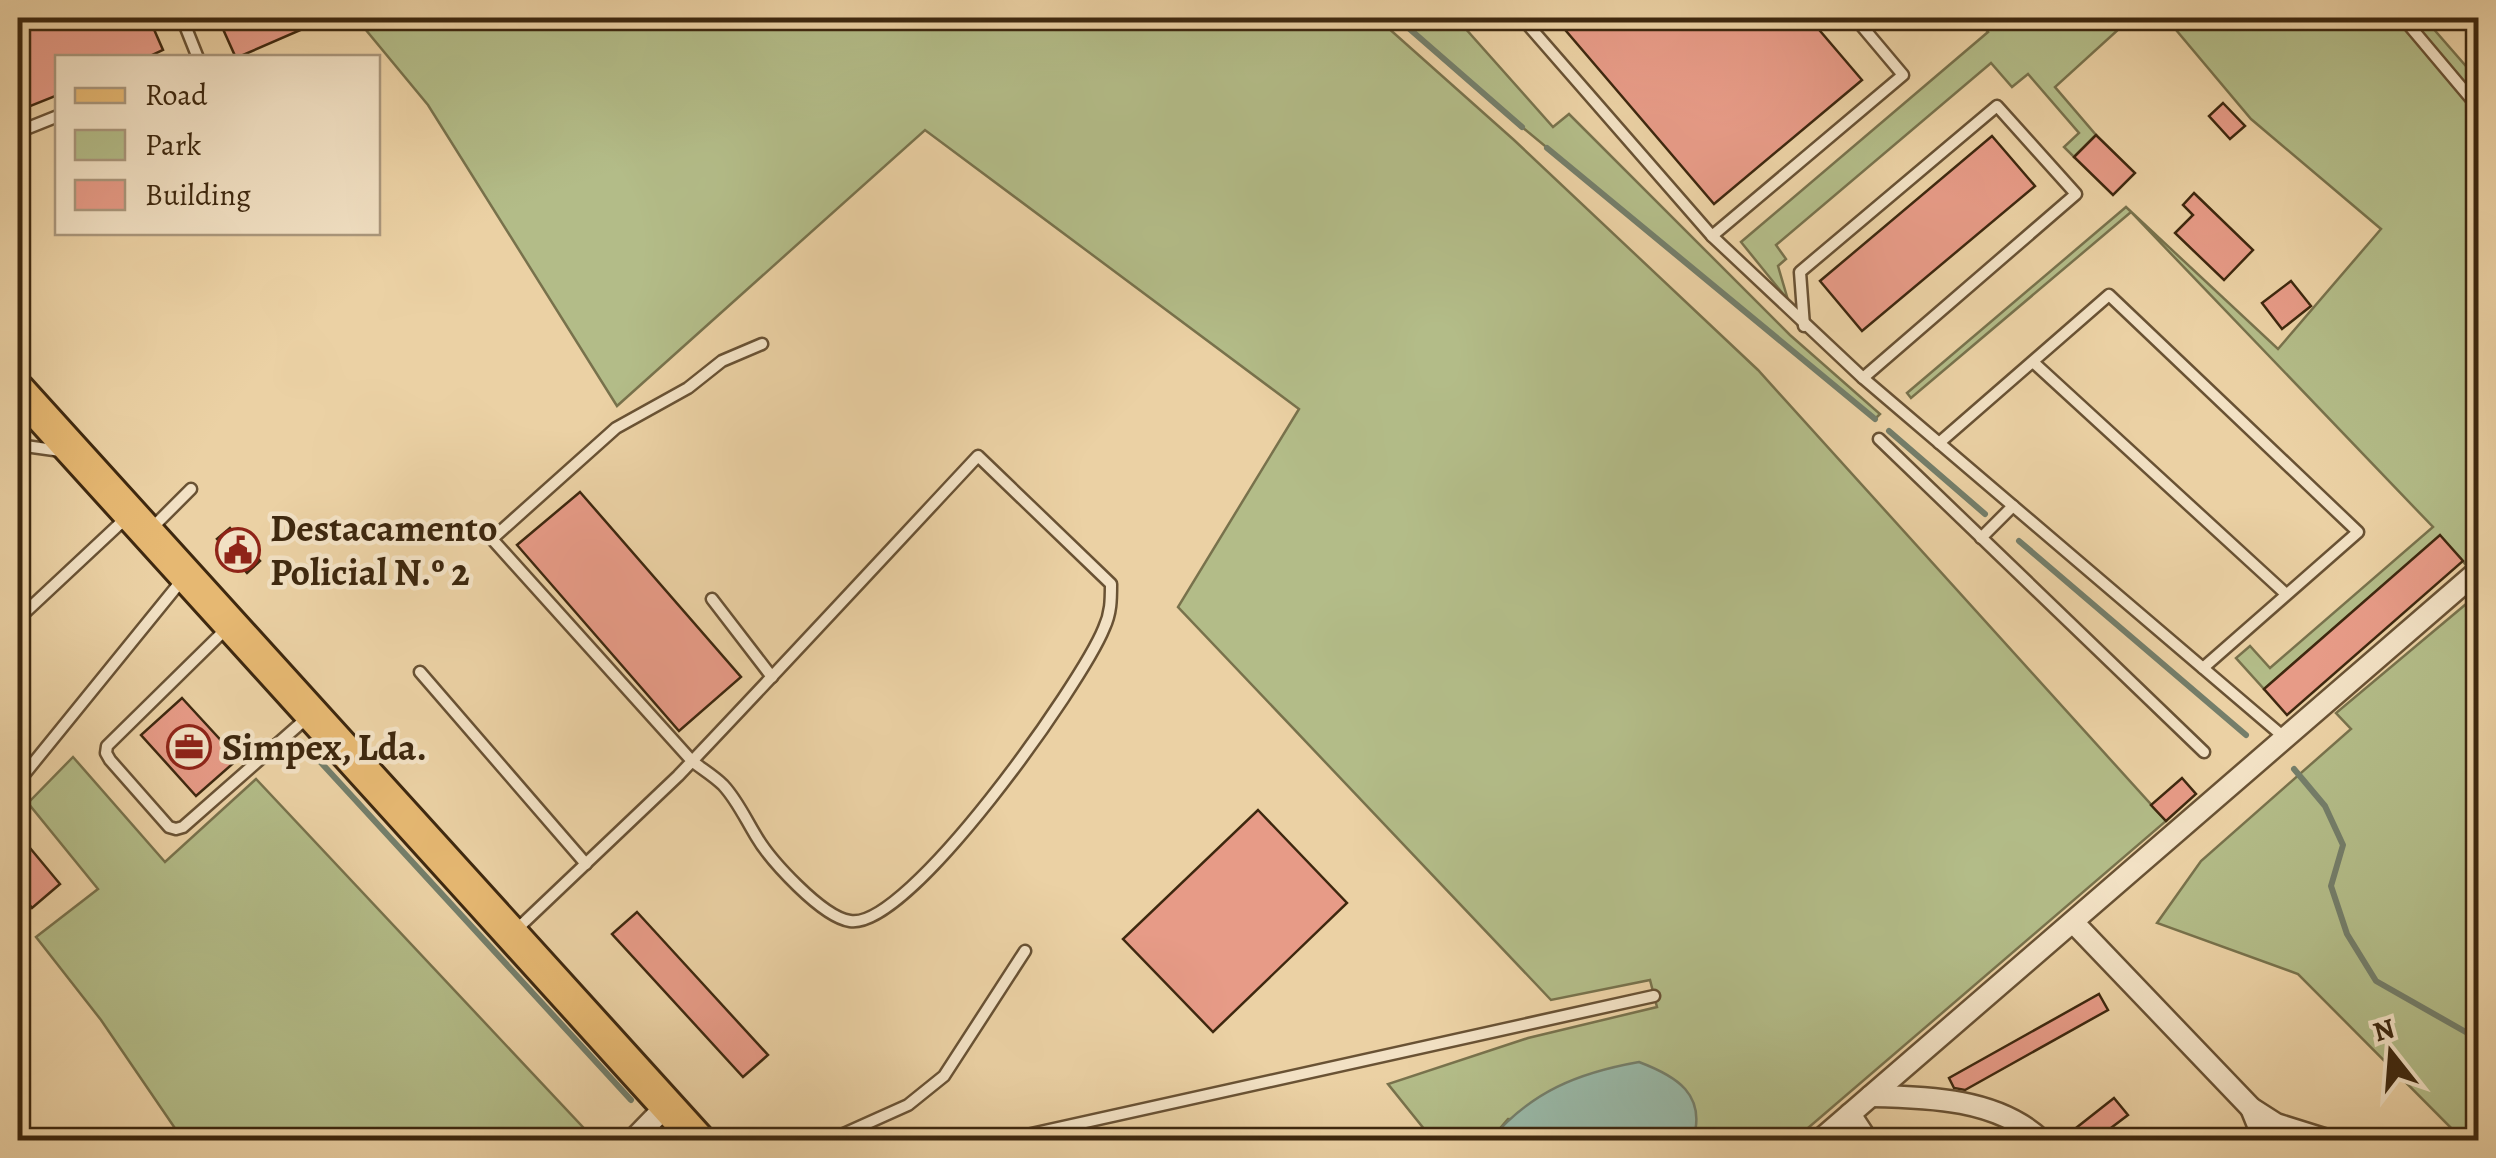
<svg xmlns="http://www.w3.org/2000/svg" width="2496" height="1158" viewBox="0 0 2496 1158" font-family="Alegreya,serif">
  <style>
    .green { fill: #b3bc88; stroke: #78724c; stroke-width: 2.5 }
    .water { fill: #98b7a6; stroke: #747e6a; stroke-width: 2.5 }
    .lines { fill: none; stroke-linecap: round; stroke-linejoin: round }
    .stream { stroke: #747e6a; stroke-width: 6 }
    .building { fill: #e79b87; stroke: #3e280f; stroke-width: 2.5 }
    .service-casing { stroke: #695234; stroke-width: 15 }
    .minor-casing { stroke: #695234; stroke-width: 25 }
    .primary-casing { stroke: #3e280f; stroke-width: 38 }
    .service { stroke: #f2e1c4; stroke-width: 10 }
    .minor { stroke: #f2e1c4; stroke-width: 20 }
    .primary { stroke: #e6b872; stroke-width: 32 }
    .labels { text-anchor: middle; stroke-width: 9; stroke-linejoin: round; paint-order: stroke }
    .poi-label { font-size: 38px; font-weight: bold; fill: #3e280f; stroke: #f2e1c4; text-anchor: start }
  </style>
  <rect width="100%" height="100%" fill="#ebd1a4"/>
  <filter id="stains"><feTurbulence type="fractalNoise" baseFrequency=".002" numOctaves="4"/><feColorMatrix values="0 0 0 0 .2 0 0 0 0 .09 0 0 0 0 .02 0 0 0 .5 -.17"/></filter>
  <radialGradient id="worn" r=".72"><stop offset=".6" stop-color="#630" stop-opacity="0"/><stop offset="1" stop-color="#630" stop-opacity=".3"/></radialGradient>
  <g class="green">
    <polygon points="356,18 1377,18 1514,140 1758,370 2166,821 1794,1140 1693,1140 1697,1129 1508,1119 1490,1140 1433,1140 1388,1084 1528,1038 1657,1007 1650,980 1551,1000 1178,607 1299,409 925,130 617,406 428,105"/>
    <polygon points="1397,18 1456,18 1553,127 1569,114 1790,335 1880,414 1875,419 1522,127"/>
    <polygon points="1976,18 2131,18 2055,87 2096,135 2074,157 2064,147 2079,133 2028,74 2012,87 1991,63 1776,245 1786,259 1778,266 1788,300 1741,242 1988,32"/>
    <polygon points="2166,18 2424,18 2478,80 2478,571 2475,575 2440,536 2264,689 2236,658 2250,646 2270,668 2433,527 2131,212 1911,398 1907,393 2126,207 2278,349 2381,229 2251,119"/>
    <polygon points="2478,594 2478,1140 2463,1140 2298,974 2157,923 2201,861 2351,729 2336,713"/>
    <polygon points="73,757 165,862 256,779 595,1140 183,1140 101,1020 36,937 98,889 28,803"/>
  </g>
  <path class="water" d="M 1639,1062 C 1676,1076 1707,1094 1693,1140 L 1490,1140 C 1531,1092 1577,1073 1639,1062 Z"/>
  <g class="lines">
    <g class="stream">
      <polyline points="1397,18 1522,127"/>
      <polyline points="1547,148 1875,419"/>
      <polyline points="1889,431 1985,514"/>
      <polyline points="2019,541 2246,735"/>
      <polyline points="303,743 631,1100"/>
      <polyline points="2294,769 2325,806 2343,845 2331,886 2347,934 2376,981 2478,1039"/>
      <polyline points="657,1129 668,1140"/>
    </g>
  </g>
  <g class="building">
    <polygon points="18,18 149,18 163,50 146,58 58,58 58,95 18,111"/>
    <polygon points="218,18 328,18 236,58"/>
    <polygon points="1555,18 1809,18 1862,80 1714,204"/>
    <polygon points="2223,103 2245,126 2230,139 2209,116"/>
    <polygon points="2096,135 2135,173 2113,195 2074,157"/>
    <polygon points="1992,136 2035,186 1862,331 1820,281"/>
    <polygon points="2194,193 2253,250 2224,280 2175,233 2193,215 2183,205"/>
    <polygon points="2291,281 2311,306 2282,329 2262,303"/>
    <polygon points="580,492 741,677 679,731 517,545"/>
    <polygon points="230,528 260,561 247,573 217,539"/>
    <polygon points="2440,535 2463,561 2287,715 2264,689"/>
    <polygon points="182,698 238,759 196,796 141,735"/>
    <polygon points="2182,778 2196,794 2166,821 2151,805"/>
    <polygon points="1258,810 1347,903 1213,1032 1123,939"/>
    <polygon points="30,848 60,884 32,908 18,890 18,858"/>
    <polygon points="637,912 768,1055 743,1077 612,934"/>
    <polygon points="2099,994 2108,1010 1965,1090 1954,1088 1949,1078"/>
    <polygon points="2114,1098 2128,1115 2095,1140 2086,1140 2076,1128"/>
  </g>
  <g class="lines">
    <g class="service-casing">
      <g id="service">
        <polyline points="182,18 198,58"/>
        <polyline points="1522,18 1712,236 1903,75 1855,18"/>
        <polyline points="2403,18 2478,107"/>
        <polyline points="18,132 58,116"/>
        <polyline points="1712,236 1863,378 2285,738"/>
        <polyline points="1804,326 1800,272 1997,106 2076,194 1863,378"/>
        <polyline points="2033,362 2286,594"/>
        <polyline points="1879,439 2204,752"/>
        <polyline points="1939,443 2109,295 2358,532 2203,668"/>
        <polyline points="18,445 61,451"/>
        <polyline points="149,531 191,489"/>
        <polyline points="1981,538 2013,506"/>
        <polyline points="712,599 772,677"/>
        <polyline points="18,619 126,518"/>
        <polyline points="226,629 107,746 106,753 110,760 169,827 176,829 183,827 308,717"/>
        <polyline points="420,672 586,864"/>
        <polyline points="18,782 182,580"/>
        <path d="M 516,930 L 678,776 C 779,670 878,563 978,456 L 1111,584 C 1111,600 1111,613 1104,628 C 1082,683 908,931 850,921 C 822,917 770,860 756,836 C 745,818 737,800 723,785 C 714,776 702,769 692,761 L 492,539 L 616,428 L 688,388 L 722,361 L 762,344"/>
        <polyline points="830,1140 908,1105 944,1076 1025,951"/>
        <polyline points="1004,1140 1654,996"/>
      </g>
    </g>
    <g class="minor-casing">
      <g id="minor">
        <polyline points="2073,922 2251,1108 2276,1124 2327,1140"/>
        <path d="M 1871,1096 C 1929,1097 1998,1099 2041,1140"/>
        <polyline points="2251,1108 2264,1140"/>
        <polyline points="1850,1114 1867,1140"/>
        <polyline points="633,1140 667,1105"/>
        <polyline points="1820,1140 2478,571"/>
      </g>
    </g>
    <g class="primary-casing">
      <polyline id="primary" points="18,390 698,1140"/>
    </g>
    <use href="#service" class="service"/>
    <use href="#minor" class="minor"/>
    <use href="#primary" class="primary"/>
  </g>
  <defs>
    <g id="civic-ring" transform="scale(2.25)"><circle r="9.5" fill="#f2e1c4" stroke="#8f2418" stroke-width="1.5"/><path d="M-.6-6.5H3V-4.5H.6V-3L4-1V1h2V6H-6V1h2V-1L-.6-3ZM-1.2 2.5V6h2.4V2.5Z" fill="#8f2418"/></g>
    <g id="office-ring" transform="scale(2.25)"><circle r="9.5" fill="#f2e1c4" stroke="#8f2418" stroke-width="1.5"/><path d="M-6-3h4V-5.5h4V-3h4V5H-6ZM-1-4.5V-3h2v-1.5ZM-6 0V1H6V0Z" fill="#8f2418"/></g>
  </defs>
  <g fill-rule="evenodd">
    <use href="#civic-ring" x="238" y="550"/>
    <use href="#office-ring" x="189" y="747"/>
  </g>
  <g class="labels">
    <g class="poi-label">
      <text x="270" y="541">Destacamento<tspan x="270" dy="44">Policial N.º 2</tspan></text>
      <text x="222" y="760">Simpex, Lda.</text>
    </g>
  </g>
  <rect width="2496" height="1158" fill="none" stroke="#ebd1a4" stroke-width="60"/>
  <rect x="20" y="20" width="2456" height="1118" fill="none" stroke="#3e280f" stroke-width="5"/>
  <rect x="30" y="30" width="2436" height="1098" fill="none" stroke="#3e280f" stroke-width="2.5"/>
  <rect x="55" y="55" width="325" height="180" fill="#f2e1c4" stroke="#aa977c" stroke-width="2.5"/>
  <rect x="75" y="88" width="50" height="15" fill="#e6b872" stroke="#aa977c" stroke-width="2.5"/>
  <text x="145" y="105" font-size="30" fill="#3e280f">Road</text>
  <rect x="75" y="130" width="50" height="30" fill="#b3bc88" stroke="#aa977c" stroke-width="2.5"/>
  <text x="145" y="155" font-size="30" fill="#3e280f">Park</text>
  <rect x="75" y="180" width="50" height="30" fill="#e79b87" stroke="#aa977c" stroke-width="2.5"/>
  <text x="145" y="205" font-size="30" fill="#3e280f">Building</text>
  <g transform="translate(2391 1053) rotate(343)" stroke="#f2e1c4" stroke-width="8" paint-order="stroke">
  <path d="M0-8L18 38L0 25L-18 38Z" fill="#3e280f"/>
  <text y="-15" font-size="28" font-weight="bold" text-anchor="middle" fill="#3e280f">N</text>
  </g>
  <rect width="100%" height="100%" filter="url(#stains)"/>
  <rect width="100%" height="100%" fill="url(#worn)"/>
</svg>
